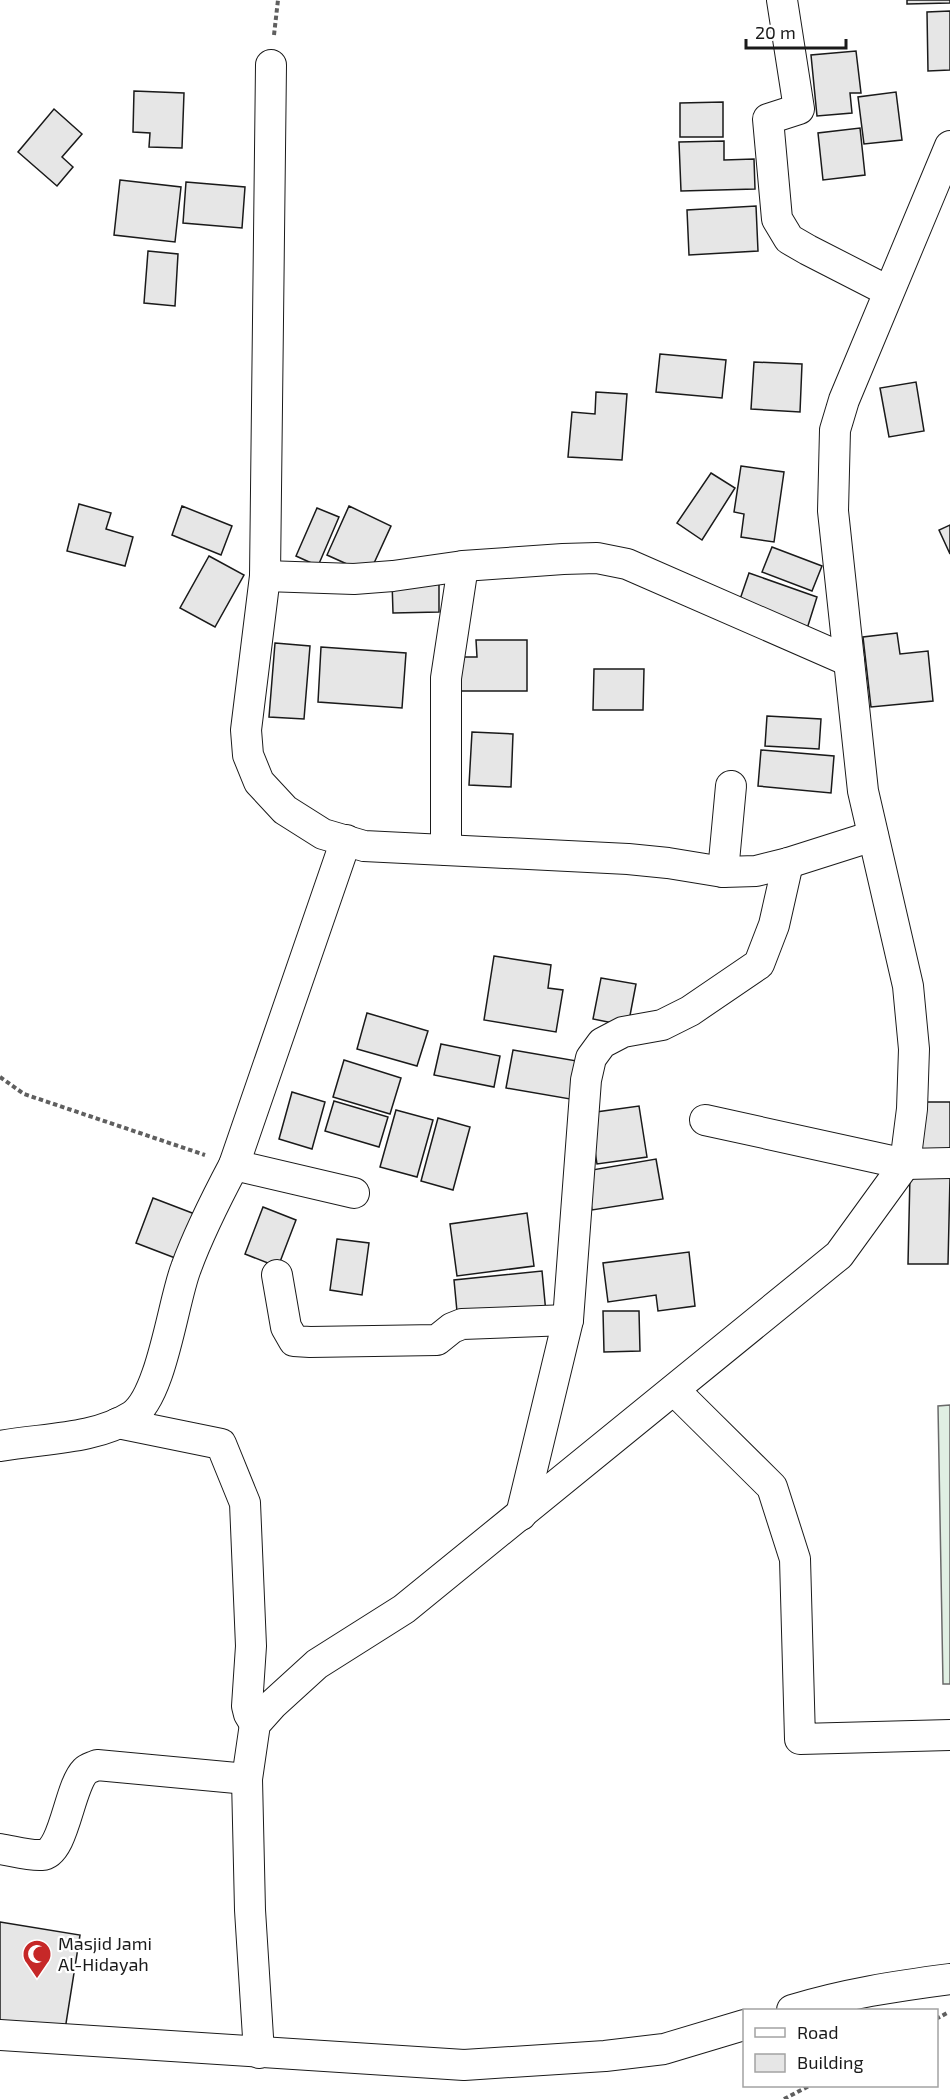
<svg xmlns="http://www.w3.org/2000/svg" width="950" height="2099" viewBox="0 0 950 2099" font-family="'Exo 2',sans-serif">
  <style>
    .green { fill: #e0efe3; stroke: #6a6a6a; stroke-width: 1.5 }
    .building { fill: #e6e6e6; stroke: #1a1a1a; stroke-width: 1.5 }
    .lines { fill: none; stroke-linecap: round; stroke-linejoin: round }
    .street-casing { stroke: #1a1a1a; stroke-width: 32 }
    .path { stroke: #5f5f5f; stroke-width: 4; stroke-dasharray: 4.5 3; stroke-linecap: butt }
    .street { stroke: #fff; stroke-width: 30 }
    .labels { text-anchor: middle; stroke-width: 4.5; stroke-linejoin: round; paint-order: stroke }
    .poi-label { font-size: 18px; fill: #1a1a1a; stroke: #fff; text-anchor: start }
  </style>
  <rect width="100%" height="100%" fill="#fff"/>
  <polygon class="green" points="950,1405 950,1684 943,1684 938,1406"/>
  <g class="building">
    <polygon points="907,0 950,0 950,3 907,4"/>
    <polygon points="950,11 950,70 928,71 927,12"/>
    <polygon points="856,51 861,93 850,93 852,113 817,116 811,55"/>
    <polygon points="134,91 184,93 182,148 149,147 150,133 133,132"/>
    <polygon points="896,92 902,140 864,144 858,97"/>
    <polygon points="723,102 723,137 680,137 680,103"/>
    <polygon points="54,109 82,134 62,157 73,167 57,186 18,152"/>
    <polygon points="860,128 865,175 823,180 818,133"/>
    <polygon points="724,141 724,160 754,159 755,189 681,191 679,142"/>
    <polygon points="120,180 181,187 175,242 114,235"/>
    <polygon points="186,182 245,187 242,228 183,223"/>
    <polygon points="756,206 758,251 689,255 687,210"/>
    <polygon points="148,251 178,254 175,306 144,303"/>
    <polygon points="660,354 726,360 722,398 656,392"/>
    <polygon points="754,362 802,364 800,412 751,409"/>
    <polygon points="916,382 924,431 889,437 880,388"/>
    <polygon points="596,392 627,394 622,460 568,457 572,412 595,414"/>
    <polygon points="741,466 784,472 774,542 741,537 744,514 734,512"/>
    <polygon points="711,473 735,488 702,540 677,523"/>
    <polygon points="79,504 111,513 106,529 133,537 125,566 67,551"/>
    <polygon points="182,506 232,526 221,555 172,535"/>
    <polygon points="349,506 391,526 369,574 327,555"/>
    <polygon points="317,508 339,517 318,566 296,556"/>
    <polygon points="950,525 950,554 939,530"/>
    <polygon points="772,547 822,566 812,591 762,572"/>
    <polygon points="209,556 244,575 215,627 180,608"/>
    <polygon points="749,573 817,597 806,632 737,608"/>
    <polygon points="439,580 439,612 393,613 392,581"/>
    <polygon points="897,633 900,654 928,651 933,701 871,707 863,637"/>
    <polygon points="476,640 527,640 527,691 458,691 457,657 477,657"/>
    <polygon points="275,643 310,646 304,719 269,717"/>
    <polygon points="321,647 406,653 402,708 318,702"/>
    <polygon points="594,669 644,669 643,710 593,710"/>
    <polygon points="767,716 821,719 819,749 765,746"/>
    <polygon points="472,732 513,734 511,787 469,785"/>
    <polygon points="761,750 834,756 831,793 758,786"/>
    <polygon points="494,956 551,965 548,988 563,990 556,1032 484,1020"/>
    <polygon points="601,978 636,984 628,1026 593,1019"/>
    <polygon points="367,1013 428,1031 417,1066 357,1049"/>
    <polygon points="441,1044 500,1056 494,1087 434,1075"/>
    <polygon points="513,1050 577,1061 570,1099 506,1088"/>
    <polygon points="344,1060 401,1078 390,1114 333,1097"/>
    <polygon points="292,1092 325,1102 312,1149 279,1139"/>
    <polygon points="334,1101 388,1117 379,1147 325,1131"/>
    <polygon points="922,1102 950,1102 950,1154 922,1153"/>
    <polygon points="639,1106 647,1157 597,1164 589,1113"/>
    <polygon points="396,1110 433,1120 417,1177 380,1167"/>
    <polygon points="438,1118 470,1127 453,1190 421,1181"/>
    <polygon points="656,1159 663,1199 592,1210 586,1171"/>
    <polygon points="910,1175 950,1177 948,1264 908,1264"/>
    <polygon points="153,1198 200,1216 183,1261 136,1243"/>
    <polygon points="263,1207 296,1220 278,1267 245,1254"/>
    <polygon points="527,1213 534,1266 457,1276 450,1224"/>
    <polygon points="337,1239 369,1243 362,1295 330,1290"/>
    <polygon points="689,1252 695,1306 658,1311 656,1295 608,1302 603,1263"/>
    <polygon points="542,1271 546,1313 458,1322 454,1280"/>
    <polygon points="603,1311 639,1311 640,1351 604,1352"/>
    <polygon points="0,1922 80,1935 64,2036 0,2026"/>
  </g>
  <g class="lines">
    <g class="street-casing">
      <g id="street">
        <polyline points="782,0 799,109 768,119 777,219 789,239 808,250 888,291"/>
        <polyline points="271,65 265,576 246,730 248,755 259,782 285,810 323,834 364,846 628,859 668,863 723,872 756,871 788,863 873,836"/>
        <polyline points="265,576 354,579 393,576 463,566 563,559 597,558 627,564 849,661"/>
        <polyline points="446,850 446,678 463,566"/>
        <polyline points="723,872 731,786"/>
        <polyline points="705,1120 905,1164 950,1163"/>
        <polyline points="234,1165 354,1193"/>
        <polyline points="277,1275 286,1327 294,1341 310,1342 437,1340 452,1328 462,1324 568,1320"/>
        <polyline points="674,1390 772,1487 795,1559 800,1739 950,1735"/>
        <polyline points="118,1423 221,1444 245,1503 251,1646 247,1706 249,1714 255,1724"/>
        <path d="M 0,1446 C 43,1438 94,1440 132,1416 C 162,1396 173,1301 186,1268 C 199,1232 216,1199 234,1165 L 346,840"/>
        <polyline points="521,1515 568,1320 586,1080 591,1058 602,1043 623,1032 662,1025 690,1011 759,964 774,925 788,863"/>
        <path d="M 0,1849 C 13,1851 29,1856 42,1855 C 64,1854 69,1787 85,1771 C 88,1768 93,1767 97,1765 L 247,1779"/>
        <path d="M 792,2010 C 844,1994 896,1986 950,1979"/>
        <polyline points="0,2035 464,2065 605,2056 664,2049 744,2025"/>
        <polyline points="259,2053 250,1910 247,1779 255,1724 272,1705 317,1664 404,1609 839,1255 905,1164 912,1109 914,1049 908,986 863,791 833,511 835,430 844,400 950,146"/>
      </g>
    </g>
    <g class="path">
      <polyline points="274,35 278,0"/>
      <polyline points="0,1077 24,1094 205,1155"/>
      <polyline points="936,2019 947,2013"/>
      <polyline points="784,2099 809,2086"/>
    </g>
    <use href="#street" class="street"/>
  </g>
  <defs>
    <g id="mosque-pin" transform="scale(1.5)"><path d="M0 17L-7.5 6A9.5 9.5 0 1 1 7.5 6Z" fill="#c62828" stroke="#fff"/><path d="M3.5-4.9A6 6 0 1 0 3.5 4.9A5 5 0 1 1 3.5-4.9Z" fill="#fff"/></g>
  </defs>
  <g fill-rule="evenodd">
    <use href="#mosque-pin" x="37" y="1954"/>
  </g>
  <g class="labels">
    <g class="poi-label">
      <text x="58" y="1950">Masjid Jami<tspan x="58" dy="21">Al-Hidayah</tspan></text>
    </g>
  </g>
  <rect x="743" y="2009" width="195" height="78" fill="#ffffff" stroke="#a3a3a3" stroke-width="1.5"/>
  <rect x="755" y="2028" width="30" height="9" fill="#ffffff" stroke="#a3a3a3" stroke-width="1.5"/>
  <text x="797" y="2039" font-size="18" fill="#1a1a1a">Road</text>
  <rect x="755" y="2054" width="30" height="18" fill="#e6e6e6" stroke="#a3a3a3" stroke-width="1.5"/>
  <text x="797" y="2069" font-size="18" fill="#1a1a1a">Building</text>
  <path d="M746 39v9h100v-9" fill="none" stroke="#1a1a1a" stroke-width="3"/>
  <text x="755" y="39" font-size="18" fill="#1a1a1a" stroke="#ffffff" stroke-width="4.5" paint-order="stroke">20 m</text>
</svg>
